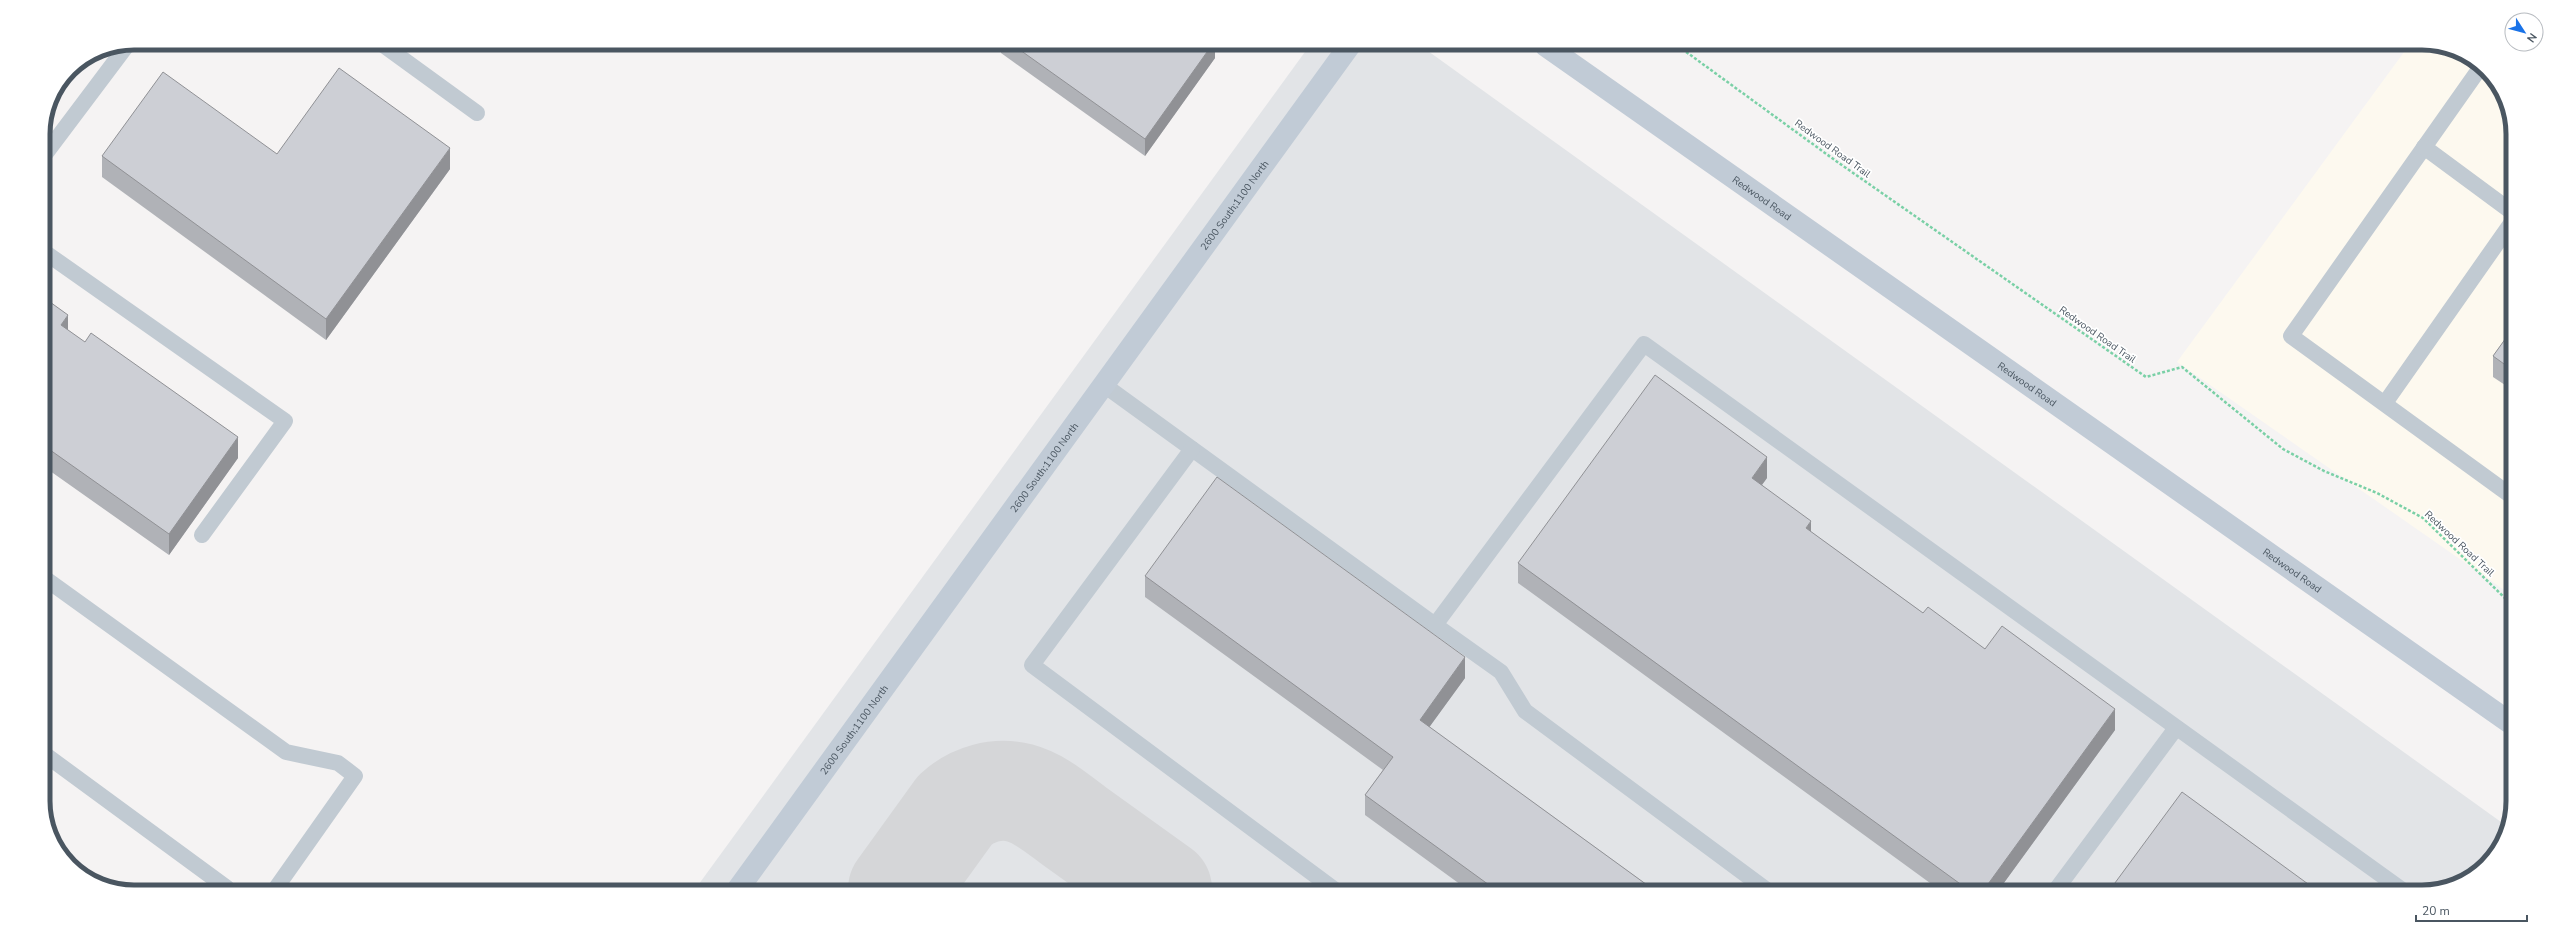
<svg xmlns="http://www.w3.org/2000/svg" width="2556" height="935" viewBox="0 0 2556 935" font-family="'Nunito Sans',sans-serif">
  <style>
    .commercial { fill: #fdf9ef }
    .airport { fill: #e2e4e7 }
    .lines { fill: none; stroke-linecap: round; stroke-linejoin: round }
    .taxiway { stroke: #d5d6d8; stroke-width: 100 }
    .path { stroke: #7ad0a6; stroke-width: 2.5; stroke-dasharray: 3 2; stroke-linecap: butt }
    .service { stroke: #c1cad2; stroke-width: 16 }
    .secondary { stroke: #c1cbd6; stroke-width: 22 }
    .wall { fill: #b0b2b7 }
    .shaded-wall { fill: #909195 }
    .building { fill: #cdcfd5; stroke: #909195 }
    .labels { text-anchor: middle; stroke-width: 3.5; stroke-linejoin: round; paint-order: stroke }
    .street-label { font-size: 10px; fill: #4a5661; stroke: #fff }
    .rim { fill: none; stroke: #4a5661; stroke-width: 5 }
  </style>
  <rect width="100%" height="100%" fill="#f5f3f3"/>
  <polygon class="commercial" points="2407,48 2451,48 2494,78 2513,127 2510,594 2177,362"/>
  <polygon class="airport" points="1310,45 1421,46 2508,827 2508,830 2477,873 2423,892 696,888"/>
  <g class="lines">
    <path class="taxiway" d="M 898,889 L 955,810 C 972,794 997,787 1020,793 C 1042,799 1060,816 1077,828 C 1106,849 1134,869 1162,889"/>
    <polyline class="path" points="1678,46 1836,161 2146,377 2182,367 2283,449 2324,471 2377,493 2423,518 2510,603"/>
    <g class="service">
      <polyline points="382,44 477,113"/>
      <polyline points="2480,68 2291,336 2510,495"/>
      <polyline points="2424,147 2512,212"/>
      <polyline points="43,157 128,44"/>
      <polyline points="43,251 285,421 202,535"/>
      <polyline points="1104,385 1435,625 1644,344 2405,892"/>
      <polyline points="2385,403 2512,222"/>
      <polyline points="1192,449 1032,665 1335,890"/>
      <polyline points="43,577 286,752 338,763 355,776 276,888"/>
      <polyline points="1435,625 1501,672 1525,711 1768,891"/>
      <polyline points="43,753 227,888"/>
      <polyline points="2055,891 2176,728"/>
    </g>
    <g class="secondary">
      <path id="s1" d="M 1546,46 L 2509,722"/>
      <path id="s2" d="M 738,889 L 1350,45"/>
    </g>
  </g>
  <g class="wall">
    <polygon points="1001,45 1215,45 1215,58 1145,156 1001,53"/>
    <polygon points="277,154 450,169 326,340 102,177 102,156"/>
    <polygon points="43,297 68,330 238,458 169,555 43,466"/>
    <polygon points="2511,331 2511,389 2493,377 2493,356"/>
    <polygon points="1767,478 1762,485 1811,532 1923,613 1985,649 2115,730 1998,891 1941,891 1518,583 1518,563"/>
    <polygon points="1145,576 1465,678 1429,727 1654,890 1468,890 1365,815 1365,795 1383,770 1145,597"/>
  </g>
  <g class="shaded-wall">
    <polygon points="1212,45 1215,45 1215,58 1145,156 1145,139"/>
    <polygon points="450,148 450,169 326,340 326,319"/>
    <polygon points="68,315 68,335 61,325"/>
    <polygon points="238,437 238,458 169,555 169,534"/>
    <polygon points="1767,457 1767,478 1752,498 1752,478"/>
    <polygon points="1811,521 1811,541 1806,528"/>
    <polygon points="1465,657 1465,678 1420,740 1420,720"/>
    <polygon points="2115,709 2115,730 1998,891 1983,891"/>
  </g>
  <g class="building">
    <polygon points="1013,45 1212,45 1145,139"/>
    <polygon points="339,68 450,148 326,319 102,156 163,72 277,154"/>
    <polygon points="43,297 68,315 61,325 85,342 91,333 238,437 169,534 43,445"/>
    <polygon points="2511,331 2511,369 2493,356"/>
    <polygon points="1655,375 1767,457 1752,478 1811,521 1806,528 1923,613 1928,607 1985,649 2002,626 2115,709 1983,891 1970,891 1518,563"/>
    <polygon points="1217,477 1465,657 1420,720 1654,890 1496,890 1365,795 1393,757 1145,576"/>
    <polygon points="2182,792 2319,892 2109,891"/>
  </g>
  <g class="labels">
    <g class="street-label">
      <text transform="translate(1833 148) rotate(36)" y="4">Redwood Road Trail</text>
      <text dy="4" stroke="none"><textPath href="#s1" startOffset="264">Redwood Road</textPath></text>
      <text dy="4" stroke="none"><textPath href="#s2" startOffset="845">2600 South;1100 North</textPath></text>
      <text transform="translate(2098 334) rotate(35)" y="4">Redwood Road Trail</text>
      <text dy="4" stroke="none"><textPath href="#s1" startOffset="588">Redwood Road</textPath></text>
      <text dy="4" stroke="none"><textPath href="#s2" startOffset="521">2600 South;1100 North</textPath></text>
      <text transform="translate(2460 543) rotate(43)" y="4">Redwood Road Trail</text>
      <text dy="4" stroke="none"><textPath href="#s1" startOffset="912">Redwood Road</textPath></text>
      <text dy="4" stroke="none"><textPath href="#s2" startOffset="197">2600 South;1100 North</textPath></text>
    </g>
  </g>
  <path d="M0 0H2556V935H0ZM134 50H2422A84 84 0 0 1 2506 134V801A84 84 0 0 1 2422 885H134A84 84 0 0 1 50 801V134A84 84 0 0 1 134 50Z" fill="#fff" fill-rule="evenodd"/>
  <path class="rim" d="M134 50H2422A84 84 0 0 1 2506 134V801A84 84 0 0 1 2422 885H134A84 84 0 0 1 50 801V134A84 84 0 0 1 134 50Z"/>
  <g transform="translate(2524 32) rotate(126)"><circle r="19" fill="#ffffff" stroke="#b7bbc0"/>
  <path d="M0-3L7 15L0 10L-7 15Z" fill="#1a73e8"/>
  <text y="-6" font-size="11" font-weight="bold" text-anchor="middle" fill="#4a5661">N</text>
  </g>
  <path d="M2416 915v6h111v-6" fill="none" stroke="#4a5661" stroke-width="2"/>
  <text x="2422" y="915" font-size="12" fill="#4a5661" stroke="#ffffff" stroke-width="3" paint-order="stroke">20 m</text>
</svg>
